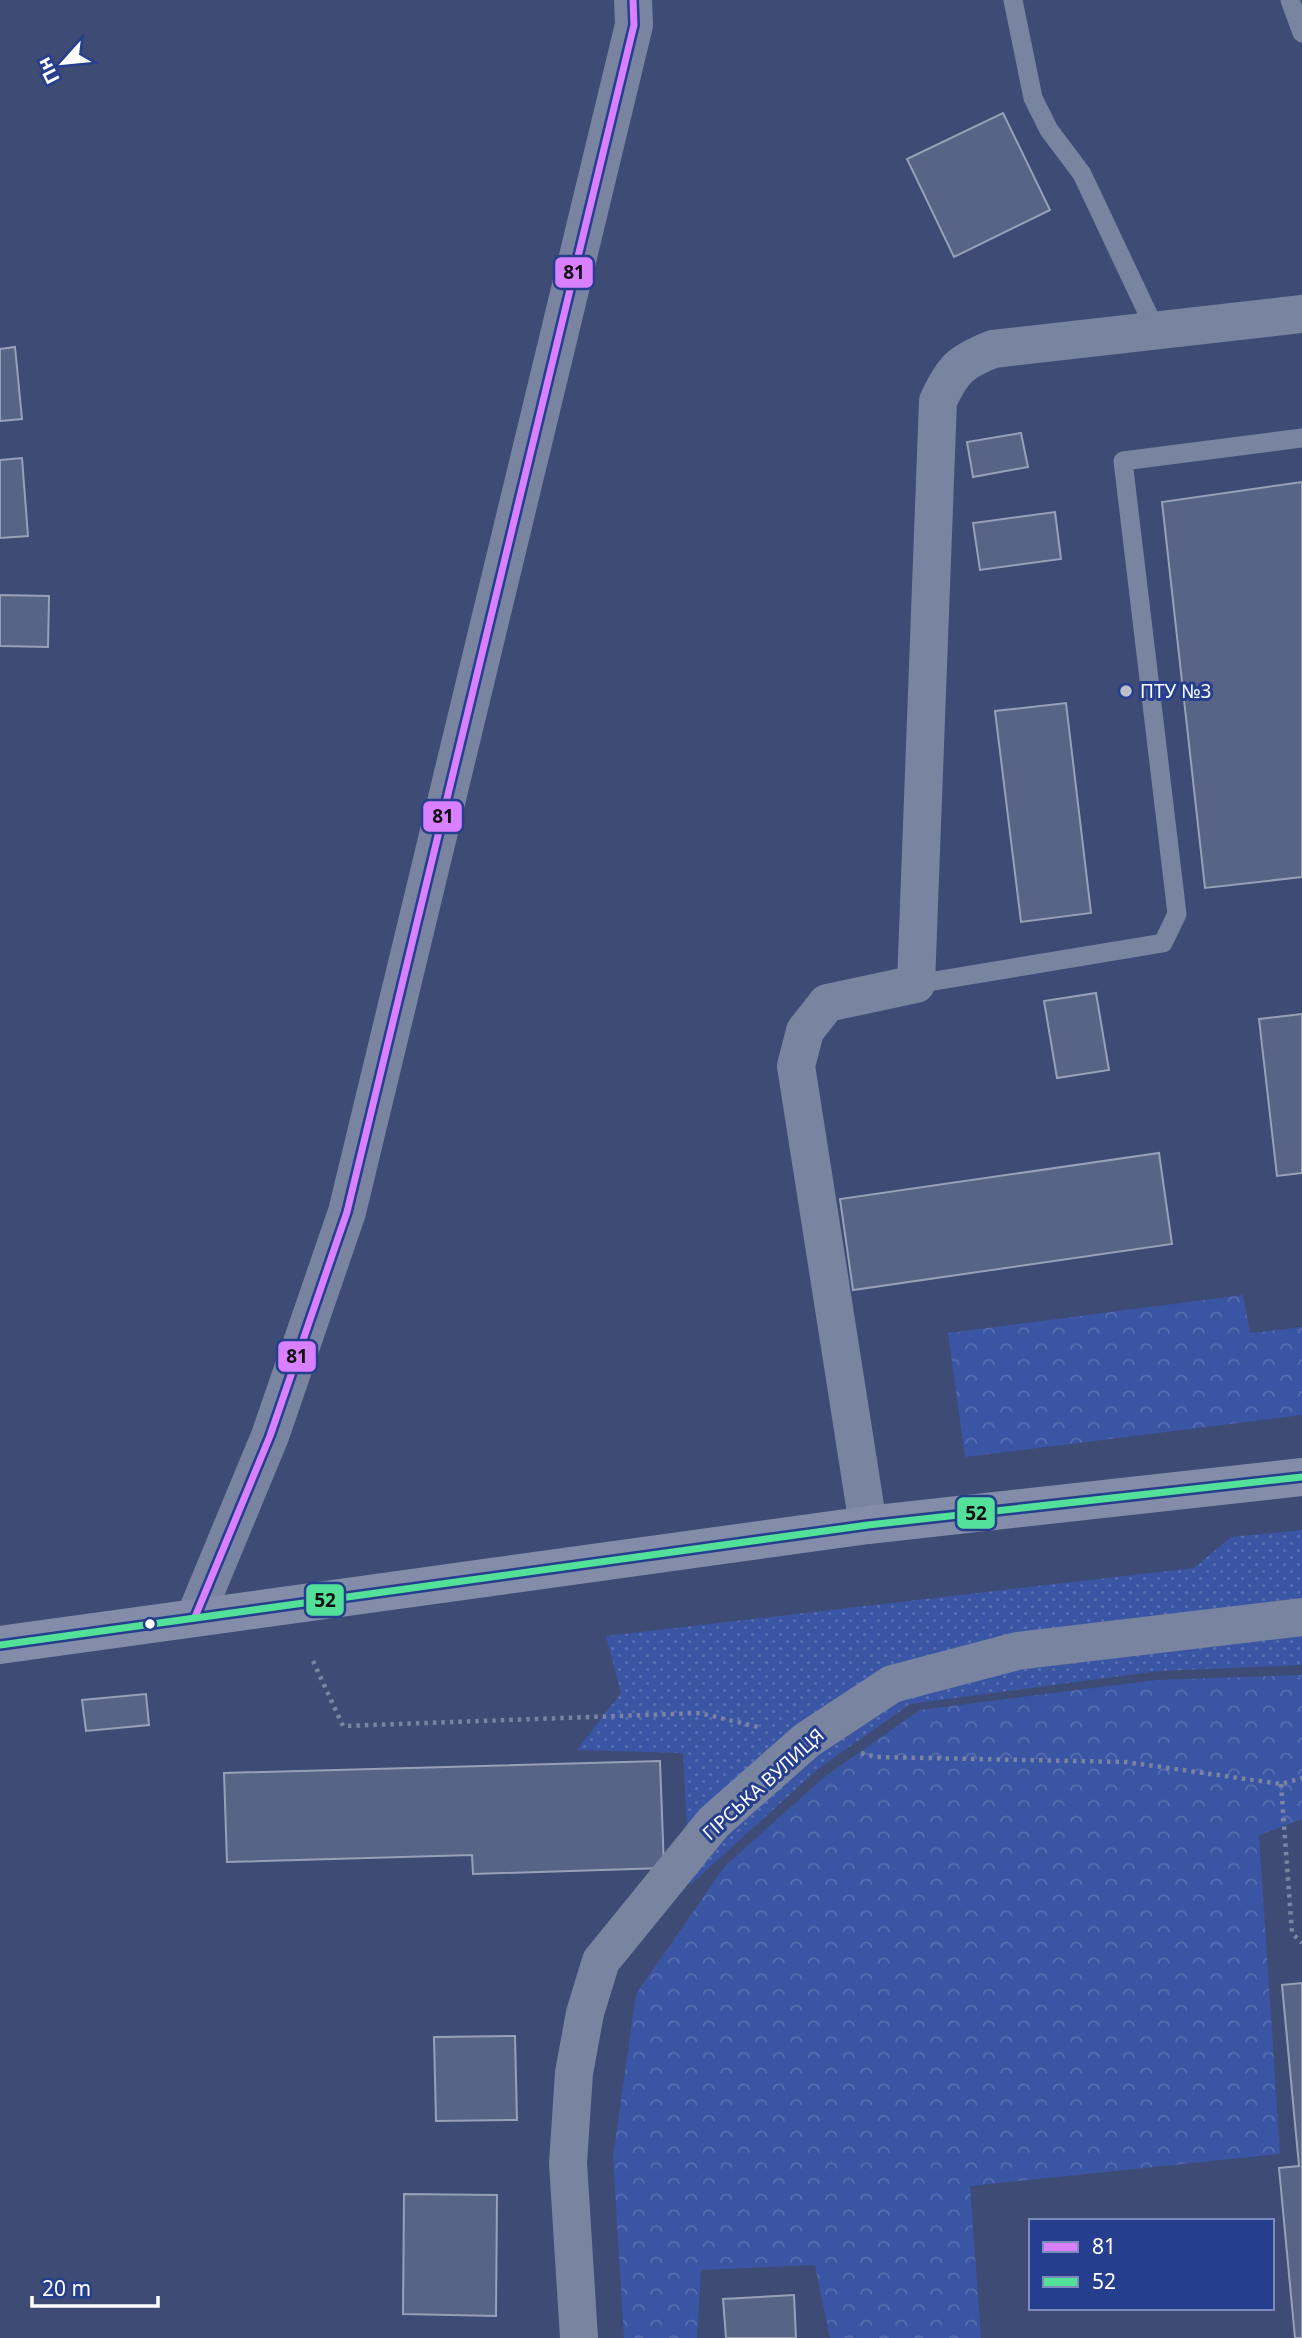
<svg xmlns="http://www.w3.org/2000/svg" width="1302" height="2338" viewBox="0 0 1302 2338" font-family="'Noto Sans',sans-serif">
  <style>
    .grass { fill: url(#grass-dots) }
    .forest { fill: url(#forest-crowns) }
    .building { fill: #586486; stroke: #98a0b8; stroke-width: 2 }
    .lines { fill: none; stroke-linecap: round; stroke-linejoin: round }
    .path { stroke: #7984a1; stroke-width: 4.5; stroke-dasharray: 3.5 5; stroke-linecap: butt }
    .lane { stroke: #7984a1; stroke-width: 19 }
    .street { stroke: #7984a1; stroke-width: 38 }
    .primary { stroke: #838ca8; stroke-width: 38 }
    .bus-1-casing { stroke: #253e8d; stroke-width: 12 }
    .bus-2-casing { stroke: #253e8d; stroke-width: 12 }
    .bus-1 { stroke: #d880ff; stroke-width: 7 }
    .bus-2 { stroke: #53e098; stroke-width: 7 }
    .poi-dot { fill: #bbc0cf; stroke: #253e8d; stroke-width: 2.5 }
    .bus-dot { fill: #fff; stroke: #253e8d; stroke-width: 2.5 }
    .labels { text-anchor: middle; stroke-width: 6; stroke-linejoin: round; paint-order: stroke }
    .poi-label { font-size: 19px; fill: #fff; stroke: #253e8d; text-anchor: start }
    .street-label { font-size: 19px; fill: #fff; stroke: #253e8d }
    .line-badge { stroke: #253e8d; stroke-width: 2.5 }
    .pale-badge-label { font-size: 19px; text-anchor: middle; font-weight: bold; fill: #111 }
  </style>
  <defs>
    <pattern id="grass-dots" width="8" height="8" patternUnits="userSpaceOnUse" patternTransform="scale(1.75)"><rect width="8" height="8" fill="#3a55a3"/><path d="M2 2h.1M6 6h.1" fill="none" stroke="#586eb1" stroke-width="1.8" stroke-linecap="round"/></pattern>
    <pattern id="forest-crowns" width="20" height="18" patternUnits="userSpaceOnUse" patternTransform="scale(1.75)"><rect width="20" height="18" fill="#3a55a3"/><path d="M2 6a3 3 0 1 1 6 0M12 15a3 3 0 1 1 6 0" fill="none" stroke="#586eb1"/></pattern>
  </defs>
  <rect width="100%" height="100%" fill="#3d4b75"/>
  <polygon class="grass" points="1302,1530 1302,1665 1159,1671 910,1704 818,1769 690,1885 683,1753 577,1750 621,1693 606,1636 1194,1568 1231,1537"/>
  <g class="forest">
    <polygon points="1243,1295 1250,1333 1302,1327 1302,1415 965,1457 948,1333"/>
    <polygon points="1302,1675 1302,1819 1259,1835 1280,2154 970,2186 981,2338 830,2338 815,2265 701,2270 697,2338 624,2338 613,2157 636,1994 725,1866 823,1778 920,1710 1156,1680"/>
  </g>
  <g class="building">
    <polygon points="1003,113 1050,210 954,257 907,159"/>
    <polygon points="15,347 22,419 0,421 0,349"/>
    <polygon points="1021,433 1028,467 973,477 967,442"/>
    <polygon points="22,458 28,536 0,538 0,460"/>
    <polygon points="1302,482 1302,877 1205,888 1162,502"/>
    <polygon points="1055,512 1061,559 980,570 973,523"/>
    <polygon points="0,595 49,596 48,647 0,646"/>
    <polygon points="1066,703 1091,913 1021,922 995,711"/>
    <polygon points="1096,993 1109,1070 1057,1078 1044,1001"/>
    <polygon points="1302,1014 1302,1173 1277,1176 1259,1019"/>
    <polygon points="1159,1153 1172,1244 853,1290 840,1199"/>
    <polygon points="146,1694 149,1725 86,1731 82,1700"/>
    <polygon points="660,1761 664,1868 473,1874 472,1855 227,1862 224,1773"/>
    <polygon points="1302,1983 1302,2338 1295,2338 1279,2168 1299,2166 1282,1985"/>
    <polygon points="515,2036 517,2120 436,2121 434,2037"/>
    <polygon points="404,2194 497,2195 496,2316 403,2314"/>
    <polygon points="794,2295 796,2338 726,2338 723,2299"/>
  </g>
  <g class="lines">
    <g class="path">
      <polyline points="313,1661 343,1726 700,1713 758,1727"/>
      <polyline points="861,1753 877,1757 1126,1762 1281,1784 1302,1778"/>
      <polyline points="1281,1784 1292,1933 1302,1943"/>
    </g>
    <g class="lane">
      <polyline points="1013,0 1033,98 1049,130 1082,174 1156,331"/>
      <polyline points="1290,0 1302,33"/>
      <polyline points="916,984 1163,943 1177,914 1123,461 1302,438"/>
    </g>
    <g class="street">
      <path d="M 868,1525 L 796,1066 L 805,1031 L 827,1003 L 916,984 L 938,401 C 953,369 960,362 993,349 L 1302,314"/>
      <polyline points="195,1617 270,1436 347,1212 634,25 633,0"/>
      <polyline points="579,2338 568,2163 574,2073 585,2013 601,1961 714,1822 807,1740 892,1684 1017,1651 1302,1617"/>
    </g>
    <polyline class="primary" points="0,1645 868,1525 1302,1477"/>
    <g class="bus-1-casing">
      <polyline id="bus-1" points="195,1617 270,1436 347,1212 634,25 633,0"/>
    </g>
    <g class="bus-2-casing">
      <polyline id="bus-2" points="0,1645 868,1525 1302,1477"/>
    </g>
    <use href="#bus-1" class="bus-1"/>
    <use href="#bus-2" class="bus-2"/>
  </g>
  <circle class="poi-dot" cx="1126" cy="691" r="7"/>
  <circle class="bus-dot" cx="150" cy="1624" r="6"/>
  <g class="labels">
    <g class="poi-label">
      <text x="1140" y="698">ПТУ №3</text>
    </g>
    <g class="street-label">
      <text transform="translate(763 1784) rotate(-42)" y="7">ГІРСЬКА ВУЛИЦЯ</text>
    </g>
  </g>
  <g class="line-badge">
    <rect x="554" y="256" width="40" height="33" rx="7" fill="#d880ff"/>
    <rect x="422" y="800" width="41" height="33" rx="7" fill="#d880ff"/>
    <rect x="277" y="1340" width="40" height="33" rx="7" fill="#d880ff"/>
    <rect x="956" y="1496" width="40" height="34" rx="7" fill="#53e098"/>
    <rect x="305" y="1583" width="40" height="34" rx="7" fill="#53e098"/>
  </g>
  <g class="pale-badge-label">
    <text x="574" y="279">81</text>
    <text x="443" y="823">81</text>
    <text x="297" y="1363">81</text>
    <text x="976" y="1520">52</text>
    <text x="325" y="1607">52</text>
  </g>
  <rect x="1029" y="2219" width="245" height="91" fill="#253e8d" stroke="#7c8bbb" stroke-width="2"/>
  <rect x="1043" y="2242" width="35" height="10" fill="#d880ff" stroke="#7c8bbb" stroke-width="2"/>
  <text x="1092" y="2254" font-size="21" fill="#ffffff">81</text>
  <rect x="1043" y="2277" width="35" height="10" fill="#53e098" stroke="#7c8bbb" stroke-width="2"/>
  <text x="1092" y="2289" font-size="21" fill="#ffffff">52</text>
  <g transform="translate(63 63) rotate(243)" stroke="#253e8d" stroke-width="5" paint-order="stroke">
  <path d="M0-5L12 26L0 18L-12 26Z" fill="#ffffff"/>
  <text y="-10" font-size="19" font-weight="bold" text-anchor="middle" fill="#ffffff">Пн</text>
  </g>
  <path d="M32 2296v10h126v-10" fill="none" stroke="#ffffff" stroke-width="3.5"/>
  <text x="42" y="2296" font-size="21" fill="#ffffff" stroke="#253e8d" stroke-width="5" paint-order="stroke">20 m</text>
</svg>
